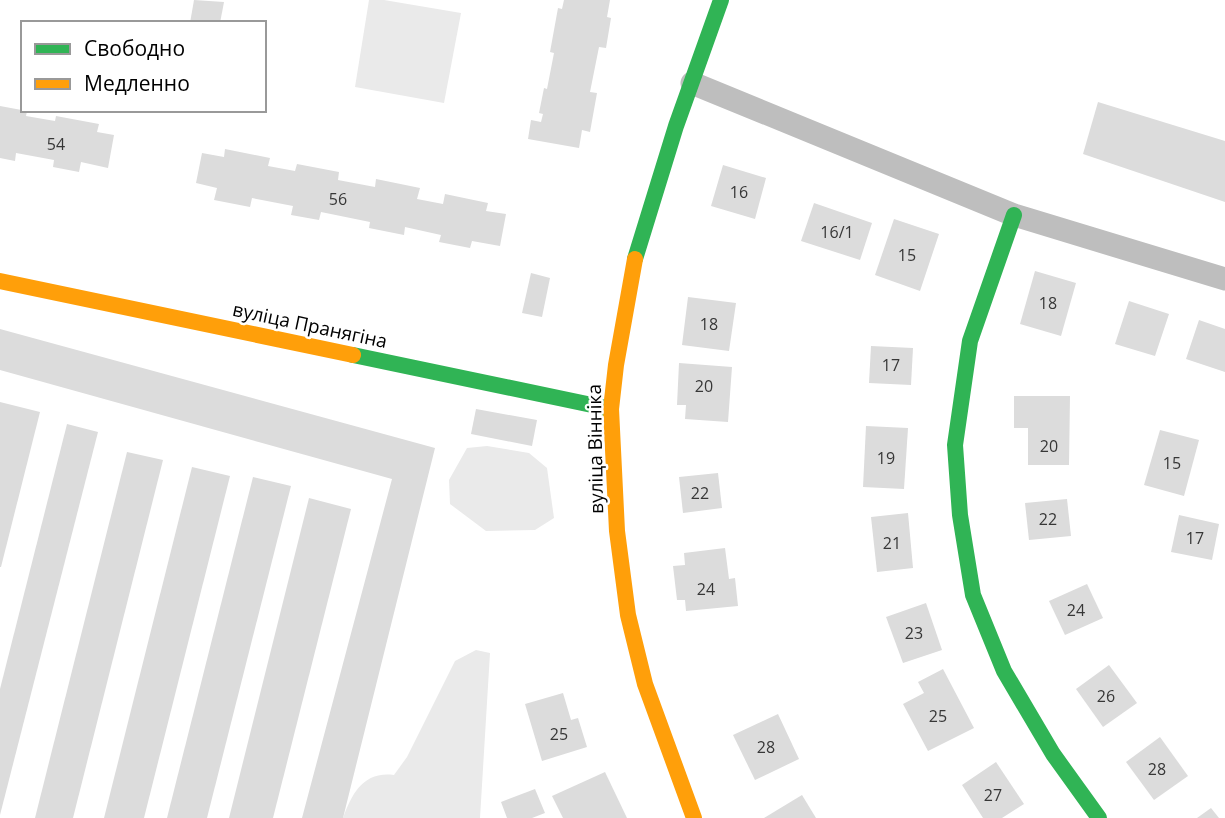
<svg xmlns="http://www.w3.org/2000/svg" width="1225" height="818" viewBox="0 0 1225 818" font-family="'Open Sans',sans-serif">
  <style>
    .green { fill: #eaeaea }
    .building { fill: #dcdcdc }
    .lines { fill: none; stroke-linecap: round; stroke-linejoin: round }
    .street { stroke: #bebebe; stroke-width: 23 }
    .fast { stroke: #30b455; stroke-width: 16 }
    .slow { stroke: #ff9f0a; stroke-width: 16 }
    .labels { text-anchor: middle; stroke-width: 5; stroke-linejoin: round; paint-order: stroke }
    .number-label { font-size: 16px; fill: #373737 }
    .street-label { font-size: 19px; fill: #000; stroke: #fff }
  </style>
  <rect width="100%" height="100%" fill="#fff"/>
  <g class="green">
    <polygon points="369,0 384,0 461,13 444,103 355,87"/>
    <polygon points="487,446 529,453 547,468 554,518 535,530 486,531 450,504 449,480 467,448"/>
    <path d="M 476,650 L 490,653 L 480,818 L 343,818 C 352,793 364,771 394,775 L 407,757 L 455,661 Z"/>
  </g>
  <g class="building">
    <polygon points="194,0 224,2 220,23 190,23"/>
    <polygon points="564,0 610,0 607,17 611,18 606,48 599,47 590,92 597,93 590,132 582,130 579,148 528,139 531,120 541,122 543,114 539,113 544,88 547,89 554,53 550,52 558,8 562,9"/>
    <polygon points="1098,102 1225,141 1225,202 1083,154"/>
    <polygon points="0,106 27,111 26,116 55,121 56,116 99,124 97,132 114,135 108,168 81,162 79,172 53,167 54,160 16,153 15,161 0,158"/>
    <polygon points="225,149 270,158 268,166 295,171 297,164 339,172 338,180 375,187 376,179 420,188 417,199 443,204 445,194 488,203 486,211 506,214 500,246 472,241 470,248 439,242 441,235 405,227 404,235 369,228 370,222 321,212 319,220 291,215 293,206 252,198 250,207 214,200 217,188 196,183 202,153 224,157"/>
    <polygon points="723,165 766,178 755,219 711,206"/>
    <polygon points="814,203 872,223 860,260 801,241"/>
    <polygon points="894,219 939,234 920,291 875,275"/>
    <polygon points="1035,271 1076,283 1061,336 1020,324"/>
    <polygon points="531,273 550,278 542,317 522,313"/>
    <polygon points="688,297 736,303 729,351 682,345"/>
    <polygon points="1129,301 1169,314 1155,356 1115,344"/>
    <polygon points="1199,320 1225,329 1225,372 1186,359"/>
    <polygon points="0,329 435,448 343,818 302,818 392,479 0,370"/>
    <polygon points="871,346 913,348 911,385 869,383"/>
    <polygon points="679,363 732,367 728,422 685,419 686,405 677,405"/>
    <polygon points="1014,396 1070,396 1069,465 1028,465 1028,428 1014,428"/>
    <polygon points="0,402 40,412 1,567 0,567"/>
    <polygon points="476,409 537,420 532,446 471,434"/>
    <polygon points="67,424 98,432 0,815 0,689"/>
    <polygon points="866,426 908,428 904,489 863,487"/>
    <polygon points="1160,430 1199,440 1184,496 1144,485"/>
    <polygon points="127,452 163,460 73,818 35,818"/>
    <polygon points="192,467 230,476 144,818 104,818"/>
    <polygon points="718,473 722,508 683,513 679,477"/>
    <polygon points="253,477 291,486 207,818 167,818"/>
    <polygon points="309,498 351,509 273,818 229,818"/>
    <polygon points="1067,499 1071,536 1029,540 1025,503"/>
    <polygon points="908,513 913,568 877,572 871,517"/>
    <polygon points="1179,515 1219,524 1212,560 1171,552"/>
    <polygon points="725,548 729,579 735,578 738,606 686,611 685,600 677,600 673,566 685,565 684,553"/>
    <polygon points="1087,584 1103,618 1065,635 1049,601"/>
    <polygon points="926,603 942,650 903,663 886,617"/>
    <polygon points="1109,665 1137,703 1103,727 1076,689"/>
    <polygon points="943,669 974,728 928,751 903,704 924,693 918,682"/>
    <polygon points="563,693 571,720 578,718 587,747 542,761 525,704"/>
    <polygon points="778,714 799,759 755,780 733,735"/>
    <polygon points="1160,737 1188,776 1154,800 1126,762"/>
    <polygon points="996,762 1024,804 1002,818 983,818 962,785"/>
    <polygon points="605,772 627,818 563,818 552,796"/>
    <polygon points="535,789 545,813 532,818 507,818 501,802"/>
    <polygon points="802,795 816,818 764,818"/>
    <polygon points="1211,808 1219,818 1197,818"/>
  </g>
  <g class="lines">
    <polyline class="street" points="692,83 1014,215 1225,279"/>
    <g class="fast">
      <polyline points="1014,215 970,341 955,445 960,515 973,595 1004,671 1053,754 1099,818"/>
      <polyline points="635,259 676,126 721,0"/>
      <polyline points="353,355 611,409"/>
    </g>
    <g class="slow">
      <polyline points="635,259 616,365 611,409 617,531 628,615 645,684 694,818"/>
      <polyline points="0,281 353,355"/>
    </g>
  </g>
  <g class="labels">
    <g class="number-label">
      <text x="56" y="150">54</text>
      <text x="739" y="198">16</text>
      <text x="338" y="205">56</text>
      <text x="837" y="238">16/1</text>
      <text x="907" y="261">15</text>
      <text x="1048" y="309">18</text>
      <text x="709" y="330">18</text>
      <text x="891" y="371">17</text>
      <text x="704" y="392">20</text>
      <text x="1049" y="452">20</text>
      <text x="886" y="464">19</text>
      <text x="1172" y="469">15</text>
      <text x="700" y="499">22</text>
      <text x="1048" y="525">22</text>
      <text x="1195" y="544">17</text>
      <text x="892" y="549">21</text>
      <text x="706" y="595">24</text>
      <text x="1076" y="616">24</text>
      <text x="914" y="639">23</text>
      <text x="1106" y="702">26</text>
      <text x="938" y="722">25</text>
      <text x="559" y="740">25</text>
      <text x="766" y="753">28</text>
      <text x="1157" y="775">28</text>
      <text x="993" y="801">27</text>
    </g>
    <g class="street-label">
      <text transform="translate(310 325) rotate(12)" y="7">вуліца Пранягіна</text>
      <text transform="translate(595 449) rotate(-91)" y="7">вуліца Вінніка</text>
    </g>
  </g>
  <rect x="21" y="21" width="245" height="91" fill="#ffffff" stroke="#999999" stroke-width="2"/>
  <rect x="35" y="44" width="35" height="10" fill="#30b455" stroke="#999999" stroke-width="2"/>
  <text x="84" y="56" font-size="21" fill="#000000">Свободно</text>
  <rect x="35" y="79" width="35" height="10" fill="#ff9f0a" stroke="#999999" stroke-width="2"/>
  <text x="84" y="91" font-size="21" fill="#000000">Медленно</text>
</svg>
